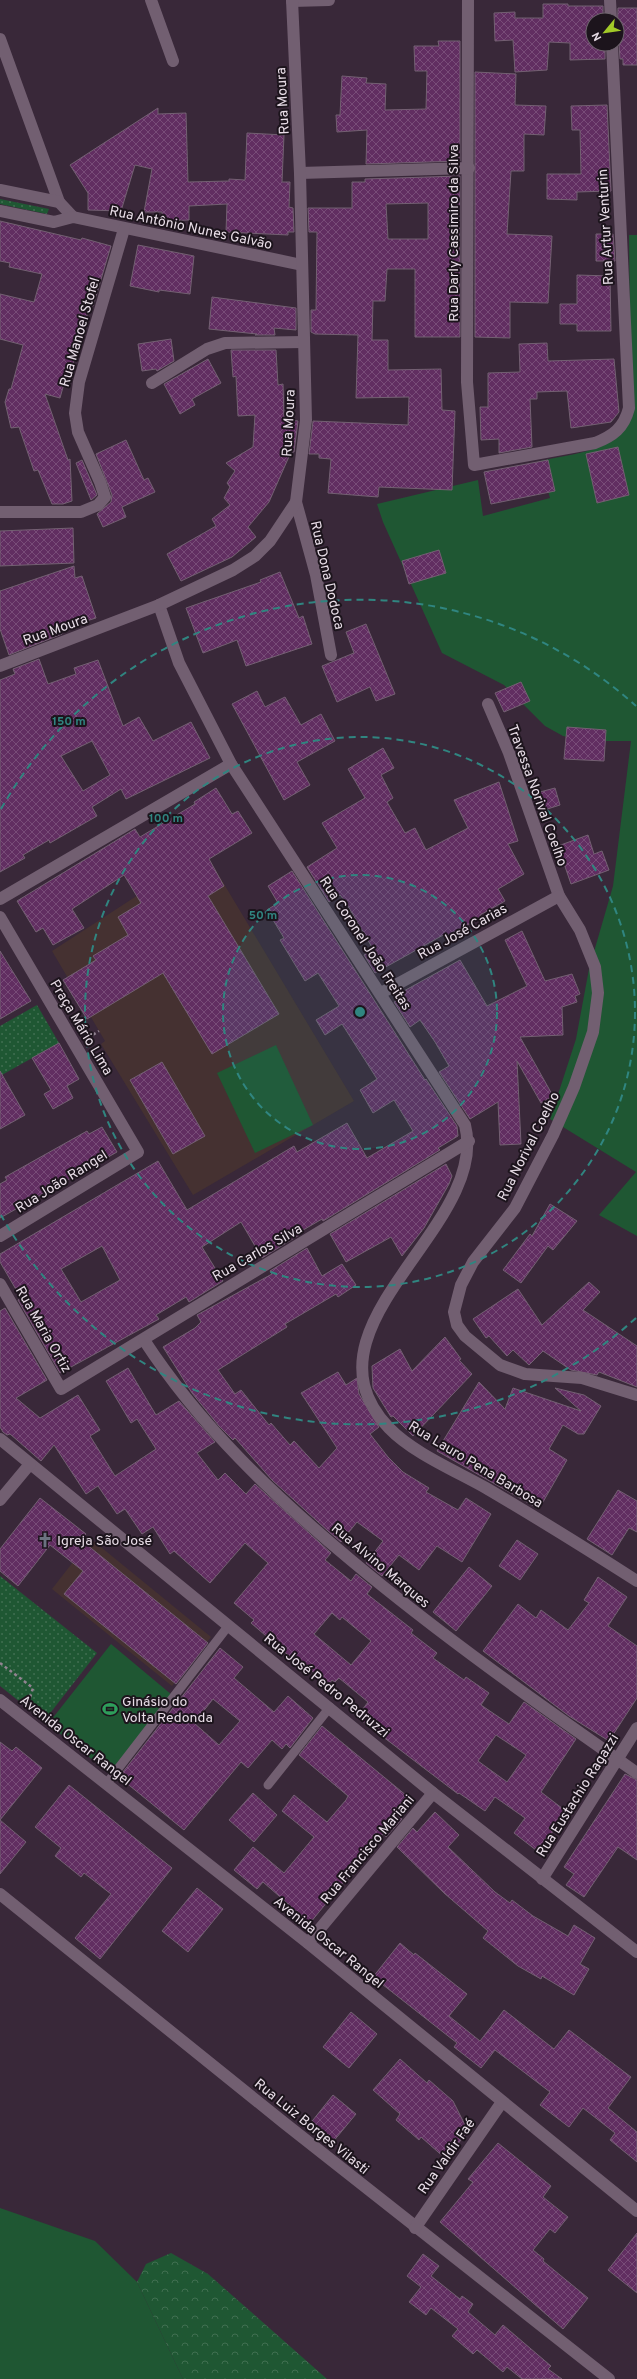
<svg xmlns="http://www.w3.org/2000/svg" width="637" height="2379" viewBox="0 0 637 2379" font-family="Overpass,sans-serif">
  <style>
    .education { fill: #453131 }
    .grass { fill: #1f5733 }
    .forest { fill: url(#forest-crowns) }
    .park { fill: url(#park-dots) }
    .building { fill: url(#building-cross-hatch); stroke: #736072; fill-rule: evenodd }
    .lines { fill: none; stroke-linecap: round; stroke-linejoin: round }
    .path { stroke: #928492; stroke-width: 2.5; stroke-dasharray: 3 3; stroke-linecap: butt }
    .lane { stroke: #725f71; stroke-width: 9 }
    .street { stroke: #725f71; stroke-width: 12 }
    .secondary { stroke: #725f71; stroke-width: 12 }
    .ring { fill: none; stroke: #308580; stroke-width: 2; stroke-dasharray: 7 5 }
    .labels { text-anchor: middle; stroke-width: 4; stroke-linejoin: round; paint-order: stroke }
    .street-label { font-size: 14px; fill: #e8dde7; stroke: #1c141c }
    .poi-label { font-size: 14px; fill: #e8dde7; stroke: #1c141c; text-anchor: start }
    .centre { fill: #308580; stroke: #1c141c; stroke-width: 2 }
    .ring-label { font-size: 12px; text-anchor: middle; font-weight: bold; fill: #308580; stroke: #1c141c; stroke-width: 4; stroke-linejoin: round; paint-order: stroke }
  </style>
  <defs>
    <pattern id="forest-crowns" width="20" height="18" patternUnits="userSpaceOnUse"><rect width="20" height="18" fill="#1f5733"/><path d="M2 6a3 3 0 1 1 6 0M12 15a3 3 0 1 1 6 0" fill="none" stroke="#406f51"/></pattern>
    <pattern id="park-dots" width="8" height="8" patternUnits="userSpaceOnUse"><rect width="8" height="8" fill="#1f5733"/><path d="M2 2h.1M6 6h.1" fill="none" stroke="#406f51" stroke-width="1.8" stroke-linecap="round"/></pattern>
    <pattern id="building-cross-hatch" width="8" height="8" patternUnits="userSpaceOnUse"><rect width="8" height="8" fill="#612e61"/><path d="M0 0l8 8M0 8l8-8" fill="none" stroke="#784c78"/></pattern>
  </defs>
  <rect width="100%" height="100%" fill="#392839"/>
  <g class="education">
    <polygon points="206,854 354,1101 193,1195 101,1044 105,1041 52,951 155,884"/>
    <polygon points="91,1539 211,1637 172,1686 52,1589"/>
  </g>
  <g class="grass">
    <path d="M 629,235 L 637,235 L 637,1236 L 599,1215 L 636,1172 L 550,1119 L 576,1039 L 589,969 L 613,886 L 631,741 L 587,741 L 563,736 L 545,726 L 504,685 L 442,653 L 383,522 L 377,504 L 478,480 L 483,516 L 550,498 L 540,461 C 580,452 608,454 631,416 Z"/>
    <polygon points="276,1045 313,1125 255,1153 217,1073"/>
    <polygon points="111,1644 172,1695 109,1773 48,1724"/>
    <polygon points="0,2208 95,2241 137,2282 183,2379 0,2379"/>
  </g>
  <polygon class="forest" points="171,2253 208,2274 327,2379 183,2379 137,2282 146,2264"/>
  <g class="park">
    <polygon points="0,199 49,209 47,214 0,204"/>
    <polygon points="37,1005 59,1043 0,1076 0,1026"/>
    <polygon points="0,1576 97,1653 44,1721 0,1686"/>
  </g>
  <g class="building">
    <polygon points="543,4 568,4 568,6 603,6 603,20 593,20 593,44 605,44 605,59 570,60 570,43 549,42 547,70 515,72 513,40 495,41 494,13 515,12 515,18 543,18"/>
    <polygon points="618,8 637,8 637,65 623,65 623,59 620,59 619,44 617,39"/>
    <polygon points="438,41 460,41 460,161 366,164 367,130 337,132 336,115 340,115 342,76 367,78 366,83 386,84 385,110 426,109 427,71 415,71 414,46 439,46"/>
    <polygon points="475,72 516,74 515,105 546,106 544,135 524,134 524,171 511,171 507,234 552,236 548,303 510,302 510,338 475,337"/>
    <polygon points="607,105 611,191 577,192 577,200 547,199 547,174 581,174 580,130 572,130 571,106"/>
    <polygon points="158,108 158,114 186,113 188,182 229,181 229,179 245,180 247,133 284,135 282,182 290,182 289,207 293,208 294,232 288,232 288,235 226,232 227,204 189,206 189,220 163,221 162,212 144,212 152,169 135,165 121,211 88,210 88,193 70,165"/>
    <path d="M 460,176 L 460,337 L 415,337 L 415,269 L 387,269 L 385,301 L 373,301 L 372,340 L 388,340 L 388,370 L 441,369 L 442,410 L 455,411 L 452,490 L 379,487 L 378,497 L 328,493 L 331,459 L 319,458 L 319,454 L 309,454 L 313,421 L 408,425 L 409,397 L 356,398 L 358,335 L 315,334 L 311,332 L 311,310 L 316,310 L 317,232 L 309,232 L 308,208 L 352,208 L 352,182 L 365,182 L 365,179 ZM 428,203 L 428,239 L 388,239 L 386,204 Z"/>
    <polygon points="0,221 81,240 82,238 111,246 93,306 90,305 68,381 65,380 60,398 45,394 68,460 70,459 72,501 63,504 52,504 38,470 34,471 19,427 11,428 5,402 9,389 11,389 23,345 0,339 0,294 34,302 42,274 9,267 10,263 0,261"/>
    <polygon points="596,234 613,234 615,261 596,261"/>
    <polygon points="138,245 194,256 190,294 159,290 159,292 130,286"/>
    <polygon points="577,275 610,276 611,331 577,331 577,324 560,324 560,304 577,304"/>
    <polygon points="212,297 296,308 296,330 274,328 275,335 255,335 257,334 209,329"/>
    <polygon points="171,339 174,361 157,371 156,369 142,371 138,344"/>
    <polygon points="547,343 548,361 614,359 619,412 611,422 571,428 567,391 537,392 537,399 530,399 532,447 499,453 499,439 481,440 480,407 488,407 488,373 520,372 519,344"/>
    <polygon points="231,350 276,350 278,385 283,384 284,419 298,421 294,452 291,452 269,502 248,527 256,537 232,557 181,581 167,554 216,526 212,519 230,505 224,498 230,487 227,483 235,471 226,463 253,447 255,415 238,416 236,376 233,377"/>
    <polygon points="208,359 221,383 192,399 195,405 180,414 164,384"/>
    <polygon points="126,440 144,480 148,478 155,492 122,507 126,517 103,527 97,514 111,502 112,495 96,454"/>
    <polygon points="618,447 629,495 597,503 586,454"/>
    <polygon points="82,460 97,495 91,500 76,463"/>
    <polygon points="548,460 555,491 491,504 484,472"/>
    <polygon points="73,528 74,563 0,566 0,531"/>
    <polygon points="439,550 446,573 409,584 402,561"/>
    <polygon points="74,566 75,578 82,576 96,618 60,629 62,634 9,655 0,629 0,591"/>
    <polygon points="280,572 299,618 303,616 312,644 246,666 237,640 203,653 186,608 261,582 260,580"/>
    <polygon points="366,624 395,694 376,701 370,687 337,702 322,666 354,653 346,632"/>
    <path d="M 39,659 L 48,684 L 76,674 L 74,668 L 98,660 L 123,726 L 139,717 L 153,741 L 191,722 L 210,758 L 126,799 L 121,789 L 92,807 L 97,816 L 50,843 L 49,840 L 23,855 L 25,858 L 0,872 L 0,680 L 15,674 L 13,669 ZM 92,741 L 110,775 L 83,791 L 61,756 Z"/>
    <polygon points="521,682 530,701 504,712 495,693"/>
    <polygon points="257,691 265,707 285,697 301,725 321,714 335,741 297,762 310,785 284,800 232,704"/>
    <polygon points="567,727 606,730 604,761 564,759"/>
    <polygon points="383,748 394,768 381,775 393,798 387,802 405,833 415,828 426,850 468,828 454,800 499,782 518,841 508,844 524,874 498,889 505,901 480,915 481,918 446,936 445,934 375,973 364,955 373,949 345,901 340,895 329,902 307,867 337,848 322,823 365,798 348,769"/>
    <polygon points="216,788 232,814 238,811 252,833 209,859 224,886 208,896 279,1014 212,1054 163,973 87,1019 63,980 96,960 93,956 128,935 118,917 141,903 124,875 72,909 84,928 53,945 43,928 36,932 17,901 135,829 140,837 195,804 194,802"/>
    <polygon points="555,788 560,805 541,811 536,793"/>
    <polygon points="588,835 594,854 602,851 609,870 571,884 558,846"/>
    <path d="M 292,871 L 425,1080 L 426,1079 L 457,1126 L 458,1136 L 438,1148 L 440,1150 L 323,1221 L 322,1219 L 298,1233 L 299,1235 L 262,1258 L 241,1222 L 202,1247 L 223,1281 L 189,1302 L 186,1297 L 156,1315 L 159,1319 L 60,1373 L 18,1300 L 21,1298 L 0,1262 L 0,1254 L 158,1161 L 187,1210 L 294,1146 L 297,1152 L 347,1123 L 367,1158 L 413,1131 L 394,1100 L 373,1113 L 360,1090 L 377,1079 L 365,1060 L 342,1024 L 325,1035 L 316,1020 L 339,1006 L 318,973 L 305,981 L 280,940 L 284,938 L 267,910 L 278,903 L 268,886 ZM 102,1246 L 120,1280 L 81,1302 L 61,1269 Z"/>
    <polygon points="522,931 545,981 572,974 580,994 575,996 577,1002 562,1007 563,1035 520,1037 553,1096 541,1103 517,1061 521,1144 500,1145 498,1102 470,1119 439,1072 449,1066 435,1042 420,1020 410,1027 394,1002 404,996 402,992 460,960 487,1006 527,986 505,940"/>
    <polygon points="0,951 31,1001 0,1019"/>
    <polygon points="59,1043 79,1079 67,1086 73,1098 53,1109 44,1094 51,1090 32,1058"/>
    <polygon points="162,1062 205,1136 173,1154 130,1080"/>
    <polygon points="0,1071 25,1115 0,1129"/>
    <polygon points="102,1127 117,1152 0,1218 0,1184 7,1180 5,1177 87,1131 89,1134"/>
    <polygon points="446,1164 452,1176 449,1184 424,1228 402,1256 391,1237 346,1262 330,1234"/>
    <polygon points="550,1204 577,1221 553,1250 548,1246 521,1283 503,1270 530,1234 532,1236"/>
    <polygon points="307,1248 322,1276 342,1264 356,1285 338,1297 336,1294 285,1324 287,1327 218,1370 235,1394 241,1390 269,1425 271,1423 290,1445 294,1441 319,1468 337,1448 301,1393 338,1372 346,1385 357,1378 359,1394 379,1427 370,1434 388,1457 403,1472 429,1488 426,1492 458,1510 466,1498 491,1514 462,1562 437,1546 419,1570 399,1555 382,1576 366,1563 383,1541 357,1522 341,1542 328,1531 272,1480 235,1438 233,1440 219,1426 192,1393 163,1347 195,1328 201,1322 197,1315 272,1274 270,1271"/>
    <polygon points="589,1282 600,1292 583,1310 637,1346 637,1387 599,1372 597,1375 571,1370 543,1351 529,1365 513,1350 507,1356 489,1336 486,1338 473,1319 518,1289 542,1325"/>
    <path d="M 5,1308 L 47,1380 L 16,1398 L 40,1418 L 78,1395 L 100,1430 L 90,1436 L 115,1476 L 156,1449 L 137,1419 L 131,1423 L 106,1381 L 128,1368 L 156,1415 L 179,1401 L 215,1442 L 197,1453 L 218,1480 L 225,1473 L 246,1494 L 255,1484 L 331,1553 L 325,1560 L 351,1581 L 356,1574 L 372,1587 L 367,1594 L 413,1630 L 411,1633 L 437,1653 L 433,1658 L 464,1680 L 466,1677 L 489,1693 L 481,1705 L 509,1724 L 524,1702 L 576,1739 L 541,1792 L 567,1812 L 551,1834 L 554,1837 L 541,1854 L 514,1833 L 525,1818 L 495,1797 L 485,1811 L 459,1793 L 458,1794 L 357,1717 L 368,1702 L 339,1678 L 335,1682 L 332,1680 L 328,1685 L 304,1664 L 302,1667 L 251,1623 L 254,1620 L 234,1603 L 268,1563 L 245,1543 L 210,1583 L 174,1551 L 170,1554 L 153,1527 L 142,1534 L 125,1509 L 117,1514 L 98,1486 L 86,1494 L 54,1445 L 41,1461 L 10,1434 L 7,1435 L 3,1432 L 0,1427 L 0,1311 ZM 332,1613 L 340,1620 L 342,1617 L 371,1641 L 351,1665 L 314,1634 ZM 496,1735 L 526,1755 L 507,1782 L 478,1761 Z"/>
    <polygon points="445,1337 461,1359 459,1360 472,1374 413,1436 393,1416 391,1417 373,1388 372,1366 400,1349 412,1371"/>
    <polygon points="479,1382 505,1409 513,1388 581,1411 555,1388 584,1395 601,1406 584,1434 578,1434 563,1425 549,1449 567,1460 539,1509 437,1451"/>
    <polygon points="618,1490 637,1501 637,1532 629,1528 612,1555 587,1539"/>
    <polygon points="40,1498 86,1534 81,1540 208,1643 176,1684 64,1594 83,1571 50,1545 18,1586 0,1571 0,1549"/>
    <polygon points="517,1540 538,1554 520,1580 499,1566"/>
    <polygon points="469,1567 492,1586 456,1631 433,1612"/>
    <polygon points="598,1577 627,1597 608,1626 637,1646 637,1698 609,1741 569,1716 483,1651 518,1604 536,1618 541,1610 568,1630 589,1603 584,1600"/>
    <path d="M 220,1648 L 243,1667 L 234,1678 L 274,1712 L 288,1696 L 313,1718 L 290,1748 L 286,1744 L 282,1749 L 272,1740 L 248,1768 L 241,1762 L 184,1830 L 119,1777 ZM 213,1699 L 240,1721 L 219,1745 L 194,1723 Z"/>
    <polygon points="322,1726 407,1796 393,1812 402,1819 386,1837 383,1834 310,1923 263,1882 257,1889 234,1870 253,1847 284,1873 314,1837 282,1811 294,1795 327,1822 346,1800 348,1796 299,1755"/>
    <polygon points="0,1742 12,1751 16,1747 42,1768 0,1820 26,1842 0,1874"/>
    <polygon points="625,1774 637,1780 637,1860 618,1847 584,1897 566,1885 574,1874 564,1867"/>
    <polygon points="69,1785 172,1868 100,1959 75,1938 111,1894 84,1873 81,1877 55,1856 61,1848 35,1827"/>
    <polygon points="253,1793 277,1815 254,1842 229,1820"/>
    <polygon points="435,1812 459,1835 448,1847 495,1892 510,1903 512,1900 533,1916 568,1936 574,1925 595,1938 580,1964 589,1969 574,1995 542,1976 541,1979 518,1966 483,1938 488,1931 444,1893 397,1847 413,1828 417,1832"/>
    <polygon points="197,1888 223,1909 188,1952 162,1931"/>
    <polygon points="400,1943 414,1955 415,1953 467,1994 449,2016 480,2041 504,2010 554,2049 569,2030 631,2077 608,2108 637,2132 637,2162 610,2140 615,2133 583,2108 569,2127 540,2105 550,2092 495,2050 481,2068 454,2047 457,2043 373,1977"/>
    <polygon points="351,2012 377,2034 349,2068 323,2047"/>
    <polygon points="400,2059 427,2083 429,2080 453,2101 468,2131 446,2159 421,2137 419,2140 396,2120 400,2114 373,2090"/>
    <polygon points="333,2095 356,2114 332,2143 309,2125"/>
    <polygon points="498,2143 551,2186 543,2197 568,2217 555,2233 550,2229 533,2250 544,2259 543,2261 588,2298 563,2329 440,2222 473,2182 468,2179"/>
    <polygon points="637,2233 637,2293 608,2270"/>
    <polygon points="423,2254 439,2266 431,2276 460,2299 462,2296 473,2304 468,2312 495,2335 503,2325 551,2366 548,2369 562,2379 522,2379 507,2367 503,2372 477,2350 473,2354 452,2336 458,2329 431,2308 426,2315 409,2302 421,2287 407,2276"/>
  </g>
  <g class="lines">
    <g class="path">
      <polyline points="88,1038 99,1031"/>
      <polyline points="0,1663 33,1688 28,1704"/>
    </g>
    <g class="lane">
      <polyline points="107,1783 229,1625"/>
      <polyline points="268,1785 330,1707"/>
    </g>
    <g class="street">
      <polyline points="151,0 173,61"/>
      <path d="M 468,0 L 467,382 L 474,465 L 595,443 C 613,436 624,428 629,408 L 612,44"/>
      <polyline points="610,0 611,20"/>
      <polyline points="292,1 329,0"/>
      <polyline points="0,39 59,202"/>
      <polyline points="300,173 469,168"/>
      <polyline points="0,190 59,202 73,217"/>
      <polyline points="0,211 54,222 73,217 302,265"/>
      <polyline points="152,383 207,349 225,343 304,342"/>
      <polyline points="296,502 316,575 331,655"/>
      <polyline points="0,512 81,512 98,505 105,497 100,482 78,432 75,413 79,382 124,229"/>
      <path d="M 159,605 L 179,663 L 231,764 L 465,1125 C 491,1227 292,1327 389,1428 C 413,1453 456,1471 486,1488 C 537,1518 587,1549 637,1581"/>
      <polyline points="0,666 159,605 233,570 255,556 270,541 296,502 306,420 300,173 292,0"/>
      <polyline points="488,704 509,753 559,896 580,930 595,967 598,993 593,1032 574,1087 553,1135 515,1208 473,1262 461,1285 454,1312 457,1325 465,1336 500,1365 525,1374 582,1378 637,1395"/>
      <polyline points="0,899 231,764"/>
      <polyline points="0,917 138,1152 0,1236"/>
      <polyline points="381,993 559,896"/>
      <polyline points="0,1284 61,1389 469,1141"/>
      <path d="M 144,1340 C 200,1426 274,1496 352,1561 C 443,1637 540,1705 637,1773"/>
      <polyline points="0,1439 433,1793 637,1952"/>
      <polyline points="0,1500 30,1464"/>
      <polyline points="542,1879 637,1728"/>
      <polyline points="0,1894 283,2122 609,2379"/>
      <polyline points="308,1943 433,1793"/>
      <polyline points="415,2228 502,2102"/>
    </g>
    <polyline class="secondary" points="0,1700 308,1943 637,2211"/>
  </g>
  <circle cx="360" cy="1012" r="137" fill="#308580" fill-opacity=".12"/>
  <g class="ring">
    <circle cx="360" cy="1012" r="137"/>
    <circle cx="360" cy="1012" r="275"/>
    <path d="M636 1318A412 412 0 0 1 1 1215M1 809A412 412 0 0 1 636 706"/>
  </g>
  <defs>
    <g id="church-bare" transform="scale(1.2)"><path d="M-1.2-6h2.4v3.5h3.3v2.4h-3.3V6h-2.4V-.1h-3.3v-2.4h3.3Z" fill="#6b7280" stroke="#1c141c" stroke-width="2.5" paint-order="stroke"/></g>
    <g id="stadium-bare" transform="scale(1.2)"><path d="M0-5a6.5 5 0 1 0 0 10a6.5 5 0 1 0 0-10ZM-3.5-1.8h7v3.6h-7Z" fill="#2e9e5b" stroke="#1c141c" stroke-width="2.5" paint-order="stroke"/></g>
  </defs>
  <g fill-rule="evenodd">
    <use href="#church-bare" x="45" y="1540"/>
    <use href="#stadium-bare" x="110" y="1709"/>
  </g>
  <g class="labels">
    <g class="street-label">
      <text transform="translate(282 101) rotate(-93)" y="5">Rua Moura</text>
      <text transform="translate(191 227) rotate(12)" y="5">Rua Antônio Nunes Galvão</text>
      <text transform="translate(605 227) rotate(-93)" y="5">Rua Artur Venturin</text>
      <text transform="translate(453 233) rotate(-90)" y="5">Rua Darly Cassimiro da Silva</text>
      <text transform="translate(79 332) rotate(-74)" y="5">Rua Manoel Stofel</text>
      <text transform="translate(288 423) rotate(-87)" y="5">Rua Moura</text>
      <text transform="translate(328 575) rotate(77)" y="5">Rua Dona Dodoca</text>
      <text transform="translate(55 629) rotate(-20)" y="5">Rua Moura</text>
      <text transform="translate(538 795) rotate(70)" y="5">Travessa Norival Coelho</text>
      <text transform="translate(462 931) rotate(-29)" y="5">Rua José Carias</text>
      <text transform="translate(366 943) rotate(57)" y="5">Rua Coronel João Freitas</text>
      <text transform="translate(82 1027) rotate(59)" y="5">Praça Mário Lima</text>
      <text transform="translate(528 1146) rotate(-63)" y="5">Rua Norival Coelho</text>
      <text transform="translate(61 1181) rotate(-32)" y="5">Rua João Rangel</text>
      <text transform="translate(257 1252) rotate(-30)" y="5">Rua Carlos Silva</text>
      <text transform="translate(44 1329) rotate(60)" y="5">Rua Maria Ortiz</text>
      <text transform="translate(476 1464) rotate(31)" y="5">Rua Lauro Pena Barbosa</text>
      <text transform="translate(381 1565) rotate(40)" y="5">Rua Alvino Marques</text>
      <text transform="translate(327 1685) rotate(39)" y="5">Rua José Pedro Pedruzzi</text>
      <text transform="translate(76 1740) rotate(38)" y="5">Avenida Oscar Rangel</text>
      <text transform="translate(577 1795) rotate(-58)" y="5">Rua Eustachio Ragazzi</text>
      <text transform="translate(367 1849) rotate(-50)" y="5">Rua Francisco Mariani</text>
      <text transform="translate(329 1942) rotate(39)" y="5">Avenida Oscar Rangel</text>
      <text transform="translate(312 2126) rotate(39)" y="5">Rua Luiz Borges Vilasti</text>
      <text transform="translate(446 2156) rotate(-55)" y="5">Rua Valdir Faé</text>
    </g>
    <g class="poi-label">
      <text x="57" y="1545">Igreja São José</text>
      <text x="122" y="1706">Ginásio do<tspan x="122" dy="16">Volta Redonda</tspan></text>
    </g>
  </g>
  <circle cx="360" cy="1012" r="6" class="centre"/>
  <g class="ring-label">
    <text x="69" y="725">150 m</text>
    <text x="166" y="822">100 m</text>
    <text x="263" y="919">50 m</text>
  </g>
  <g transform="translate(605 32) rotate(241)"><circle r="19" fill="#1c141c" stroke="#6e646d"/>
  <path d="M0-3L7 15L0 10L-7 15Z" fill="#a2c928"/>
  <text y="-6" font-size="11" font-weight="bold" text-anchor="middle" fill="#e8dde7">N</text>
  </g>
</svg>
